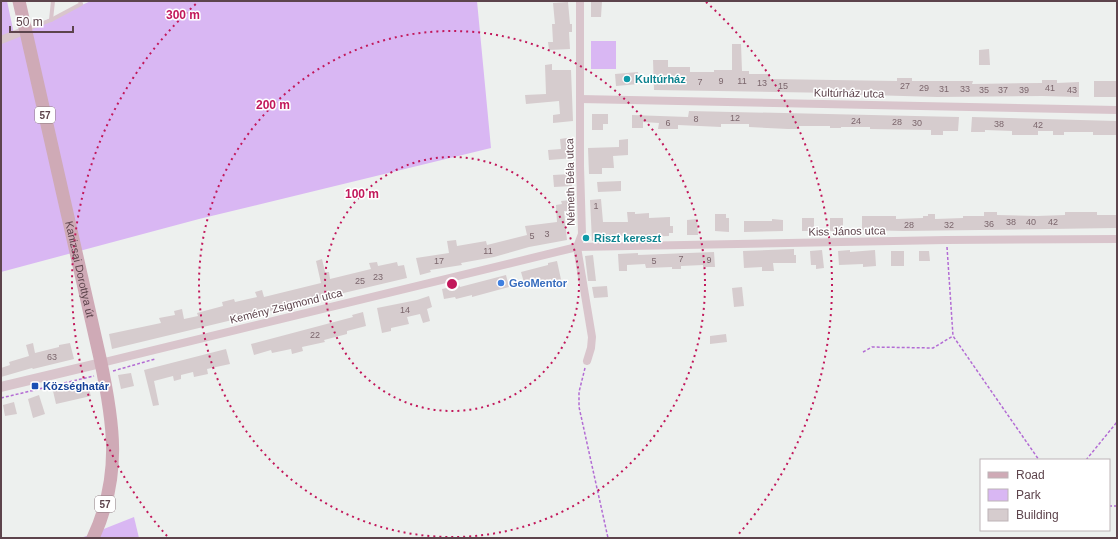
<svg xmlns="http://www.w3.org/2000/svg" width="1118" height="539" viewBox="0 0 1118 539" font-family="Arial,sans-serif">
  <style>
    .green { fill: #d9b7f3 }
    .building { fill: #d6ccce }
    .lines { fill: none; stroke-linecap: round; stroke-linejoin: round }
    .path { stroke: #b36cd4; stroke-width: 1.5; stroke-dasharray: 3 2; stroke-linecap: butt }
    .service { stroke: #d9c5cc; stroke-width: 4 }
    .minor { stroke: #d9c5cc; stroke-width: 8 }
    .tertiary { stroke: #d9c5cc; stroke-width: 10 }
    .primary { stroke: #cfaab6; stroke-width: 13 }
    .ring { fill: none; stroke: #c2185b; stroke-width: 2; stroke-dasharray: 2 4 }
    .culture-dot { fill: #0f9aa8; stroke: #fff; stroke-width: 1.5 }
    .shop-dot { fill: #3f7fe0; stroke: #fff; stroke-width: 1.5 }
    .transit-dot { fill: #1a4fb4; stroke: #fff; stroke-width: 1.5 }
    .labels { text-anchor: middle; stroke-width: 3; stroke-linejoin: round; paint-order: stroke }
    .number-label { font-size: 9px; fill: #7b666c }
    .shield { fill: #fff; stroke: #8e7c82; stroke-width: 1 }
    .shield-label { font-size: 10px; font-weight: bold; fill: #5d444c }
    .culture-label { font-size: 11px; font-weight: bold; fill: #0d838f; stroke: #fff; text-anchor: start }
    .street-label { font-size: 11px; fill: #5d444c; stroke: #fff }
    .shop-label { font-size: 11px; font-weight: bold; fill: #366cbe; stroke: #fff; text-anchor: start }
    .transit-label { font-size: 11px; font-weight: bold; fill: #164399; stroke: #fff; text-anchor: start }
    .centre { fill: #c2185b; stroke: #fff; stroke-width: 2 }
    .ring-label { font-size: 12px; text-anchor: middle; font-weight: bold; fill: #c2185b; stroke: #fff; stroke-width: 3; stroke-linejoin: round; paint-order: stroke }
  </style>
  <rect width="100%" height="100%" fill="#edf0ee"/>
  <g class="green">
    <polygon points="1,1 7,1 14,34 91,1 477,1 491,148 199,219 1,272"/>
    <rect x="591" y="41" width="25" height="28"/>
    <polygon points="134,517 139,538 81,538"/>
  </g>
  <g class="building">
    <polygon points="591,1 602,1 601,17 591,17"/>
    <polygon points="568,2 570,24 572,24 572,32 569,32 570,49 549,50 548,42 553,42 552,24 555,24 553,3"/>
    <polygon points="732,44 741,44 742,71 749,71 749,74 770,74 770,79 897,81 897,78 912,78 912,81 973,81 972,84 1042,83 1042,80 1057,80 1057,83 1079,82 1079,97 1042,96 937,97 836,94 836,93 654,90 653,60 668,60 668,67 690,67 690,72 714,72 714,70 732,70"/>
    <polygon points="989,49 990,65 979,65 979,50"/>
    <polygon points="552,64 552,70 571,70 573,121 553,123 553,115 560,114 559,101 526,104 525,95 546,94 545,65"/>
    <polygon points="638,72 639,84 616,86 615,74"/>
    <rect x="1094" y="81" width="23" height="16"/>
    <polygon points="689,111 959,117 958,131 943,131 943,135 931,135 931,130 870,129 870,127 841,127 841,128 830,128 830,126 799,126 799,129 788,129 749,127 749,124 721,124 721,127 678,125 678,129 658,129 659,123 643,122 643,128 632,128 632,115 688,117"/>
    <polygon points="592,114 608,114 608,124 603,124 603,130 592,130"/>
    <polygon points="972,117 1117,121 1117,135 1093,135 1093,132 1064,132 1064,135 1053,135 1053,131 1038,131 1038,135 1012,135 1012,131 985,130 985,132 971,132"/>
    <polygon points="573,137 574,158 549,160 548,150 561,149 560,139"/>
    <polygon points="628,139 628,155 613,156 614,168 602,168 602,174 589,174 588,148 619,147 619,140"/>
    <polygon points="571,174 572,186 554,187 553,175"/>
    <polygon points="621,181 621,191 598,192 597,182"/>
    <polygon points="601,199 603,222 628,222 627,212 635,212 635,214 649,213 649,218 670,217 670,226 673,226 673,233 669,233 669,236 640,237 640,239 628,239 628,236 603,236 603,240 592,241 590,200"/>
    <polygon points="571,200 572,211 564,211 567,240 529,247 494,257 461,263 462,265 430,270 431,272 420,275 416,258 449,253 447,241 456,240 457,246 486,241 487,245 527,235 525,226 557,222 556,205 562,204 561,201"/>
    <polygon points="984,212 997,212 997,215 1037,216 1065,215 1065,212 1097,212 1097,215 1116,215 1116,228 903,231 862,230 862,216 896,216 896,219 923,218 923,216 928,216 928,214 935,214 935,219 963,218 963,216 984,216"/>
    <polygon points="715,214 726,214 726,218 729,218 729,232 715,231"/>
    <rect x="802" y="218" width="12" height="13"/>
    <rect x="830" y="218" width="13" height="13"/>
    <polygon points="697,219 698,235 687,235 687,220"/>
    <polygon points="772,219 783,220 783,231 744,232 744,221 772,221"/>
    <polygon points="794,249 794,255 796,255 796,263 773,263 774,271 762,271 762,267 744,268 743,251"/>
    <polygon points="822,250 824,268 816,269 816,265 811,265 810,251"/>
    <polygon points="850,250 850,252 875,250 876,266 863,267 863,264 839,265 838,251"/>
    <rect x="891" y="251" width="13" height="15"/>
    <polygon points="919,251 929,251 930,261 919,261"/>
    <polygon points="714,252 715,267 703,267 703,265 681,266 681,269 672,269 672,267 646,268 645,264 627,265 627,271 619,271 618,254 638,253 638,255"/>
    <polygon points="593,255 596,281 588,281 585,256"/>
    <polygon points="322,259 325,272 329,272 330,279 371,269 369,263 377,262 378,266 397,262 398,266 404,265 407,278 293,305 292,304 270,311 112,349 109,334 161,323 159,318 175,315 174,311 182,309 184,319 198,316 197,313 223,306 222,302 234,299 235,302 257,297 255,292 262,290 264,297 321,283 316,261"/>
    <polygon points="557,261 562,284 553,286 551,279 525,286 521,272 548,265 548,263"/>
    <polygon points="506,275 509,287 472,297 472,295 456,299 455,297 444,299 442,289 459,285 460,287"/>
    <polygon points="607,286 608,297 594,298 592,287"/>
    <polygon points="742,287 744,306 734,307 732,288"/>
    <polygon points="429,296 432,307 427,309 430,321 423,323 420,314 407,317 409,324 391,328 391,331 382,333 377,308 417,300"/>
    <polygon points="363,312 366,326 347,331 347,334 324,340 325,342 302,347 303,351 292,354 291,349 272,353 271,350 254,355 251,344 353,317 352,315"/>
    <polygon points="726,334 727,342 710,344 710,336"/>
    <polygon points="33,343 35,353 59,347 59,345 70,343 74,359 33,369 32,368 1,377 1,368 10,365 9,362 29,356 26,345"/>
    <polygon points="226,349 230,364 207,369 208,374 194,377 193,372 181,375 181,379 174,381 173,376 154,381 159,405 153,406 144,370"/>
    <polygon points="131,373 134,386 121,389 118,375"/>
    <polygon points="87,383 91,396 56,404 53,391"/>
    <polygon points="39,395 45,414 33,418 28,399"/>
    <polygon points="14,402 17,414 5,416 3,405"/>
  </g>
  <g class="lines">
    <g class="path">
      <polyline points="947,247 953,336 1039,460"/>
      <polyline points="863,352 872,347 933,348 953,336"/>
      <polyline points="585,368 579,392 579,407 608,538"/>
      <polyline points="113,371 155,359"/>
      <polyline points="1,398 94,376"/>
      <polyline points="1086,460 1117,422"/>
      <polyline points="1109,506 1117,506"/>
    </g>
    <g class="service">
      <polyline points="51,20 53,1"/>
      <polyline points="28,29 51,20 81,4 80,1"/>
    </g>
    <g class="minor">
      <polyline points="580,1 580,166 582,234 577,247 592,337 591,348 587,361"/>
      <polyline points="1,40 26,30"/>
      <polyline points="580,99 1117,110"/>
      <polyline points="101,363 577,247 946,240 1117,239"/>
    </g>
    <polyline class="tertiary" points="1,387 101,363"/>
    <path class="primary" id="s1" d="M 19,1 L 100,358 C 114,423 122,476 93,538"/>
  </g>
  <g class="ring">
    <circle cx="452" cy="284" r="127"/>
    <circle cx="452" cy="284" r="253"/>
    <path d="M167 536A380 380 0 0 1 198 2M706 2A380 380 0 0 1 737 536"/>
  </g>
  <g class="culture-dot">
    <circle cx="627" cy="79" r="4"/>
    <circle cx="586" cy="238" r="4"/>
  </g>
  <circle class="shop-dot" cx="501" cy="283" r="4"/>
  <rect class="transit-dot" x="31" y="382" width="8" height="8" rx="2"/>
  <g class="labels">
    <g class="number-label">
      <text x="721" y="84">9</text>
      <text x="742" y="84">11</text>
      <text x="700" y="85">7</text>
      <text x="762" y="86">13</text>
      <text x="783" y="89">15</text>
      <text x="905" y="89">27</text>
      <text x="924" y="91">29</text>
      <text x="1050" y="91">41</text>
      <text x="944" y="92">31</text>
      <text x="965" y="92">33</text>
      <text x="984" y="93">35</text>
      <text x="1003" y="93">37</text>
      <text x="1024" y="93">39</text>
      <text x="1072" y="93">43</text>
      <text x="735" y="121">12</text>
      <text x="696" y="122">8</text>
      <text x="856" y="124">24</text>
      <text x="897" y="125">28</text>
      <text x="668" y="126">6</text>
      <text x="917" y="126">30</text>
      <text x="999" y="127">38</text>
      <text x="1038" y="128">42</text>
      <text x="596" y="209">1</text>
      <text x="1011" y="225">38</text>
      <text x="1031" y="225">40</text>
      <text x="1053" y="225">42</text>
      <text x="989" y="227">36</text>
      <text x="909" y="228">28</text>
      <text x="949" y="228">32</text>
      <text x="547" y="237">3</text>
      <text x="532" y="239">5</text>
      <text x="488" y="254">11</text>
      <text x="681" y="262">7</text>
      <text x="709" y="263">9</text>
      <text x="439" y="264">17</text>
      <text x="654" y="264">5</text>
      <text x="378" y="280">23</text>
      <text x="360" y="284">25</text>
      <text x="405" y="313">14</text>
      <text x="315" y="338">22</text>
      <text x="52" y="360">63</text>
    </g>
    <g class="shield">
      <rect x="35" y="107" width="20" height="16" rx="3"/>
      <rect x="95" y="496" width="20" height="16" rx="3"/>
    </g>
    <g class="shield-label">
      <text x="45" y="119">57</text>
      <text x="105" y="508">57</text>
    </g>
    <g class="culture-label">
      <text x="635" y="83">Kultúrház</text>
      <text x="594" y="242">Riszt kereszt</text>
    </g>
    <g class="street-label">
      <text transform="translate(849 93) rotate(1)" y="4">Kultúrház utca</text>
      <text transform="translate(570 182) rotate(-91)" y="4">Németh Béla utca</text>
      <text transform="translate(847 231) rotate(-1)" y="4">Kiss János utca</text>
      <text dy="4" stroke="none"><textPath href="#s1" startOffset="275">Kanizsai Dorottya út</textPath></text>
      <text transform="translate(286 306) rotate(-14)" y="4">Kemény Zsigmond utca</text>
    </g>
    <g class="shop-label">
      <text x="509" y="287">GeoMentor</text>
    </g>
    <g class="transit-label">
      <text x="43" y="390">Községhatár</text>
    </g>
  </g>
  <circle cx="452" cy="284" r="6" class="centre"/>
  <g class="ring-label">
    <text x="183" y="19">300 m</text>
    <text x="273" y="109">200 m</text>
    <text x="362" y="198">100 m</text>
  </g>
  <rect width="1118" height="539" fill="none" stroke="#5d444c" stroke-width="4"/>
  <rect x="980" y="459" width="130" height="72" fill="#ffffff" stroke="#beb4b7"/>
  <rect x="988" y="472" width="20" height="6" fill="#cfaab6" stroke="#beb4b7"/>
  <text x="1016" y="479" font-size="12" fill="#5d444c">Road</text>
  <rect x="988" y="489" width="20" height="12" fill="#d9b7f3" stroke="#beb4b7"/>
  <text x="1016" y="499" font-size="12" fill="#5d444c">Park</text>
  <rect x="988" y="509" width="20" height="12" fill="#d6ccce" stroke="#beb4b7"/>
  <text x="1016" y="519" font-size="12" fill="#5d444c">Building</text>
  <path d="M10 26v6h63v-6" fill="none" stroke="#5d444c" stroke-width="2"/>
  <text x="16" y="26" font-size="12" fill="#5d444c" stroke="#ffffff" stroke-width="3" paint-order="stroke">50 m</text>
</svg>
